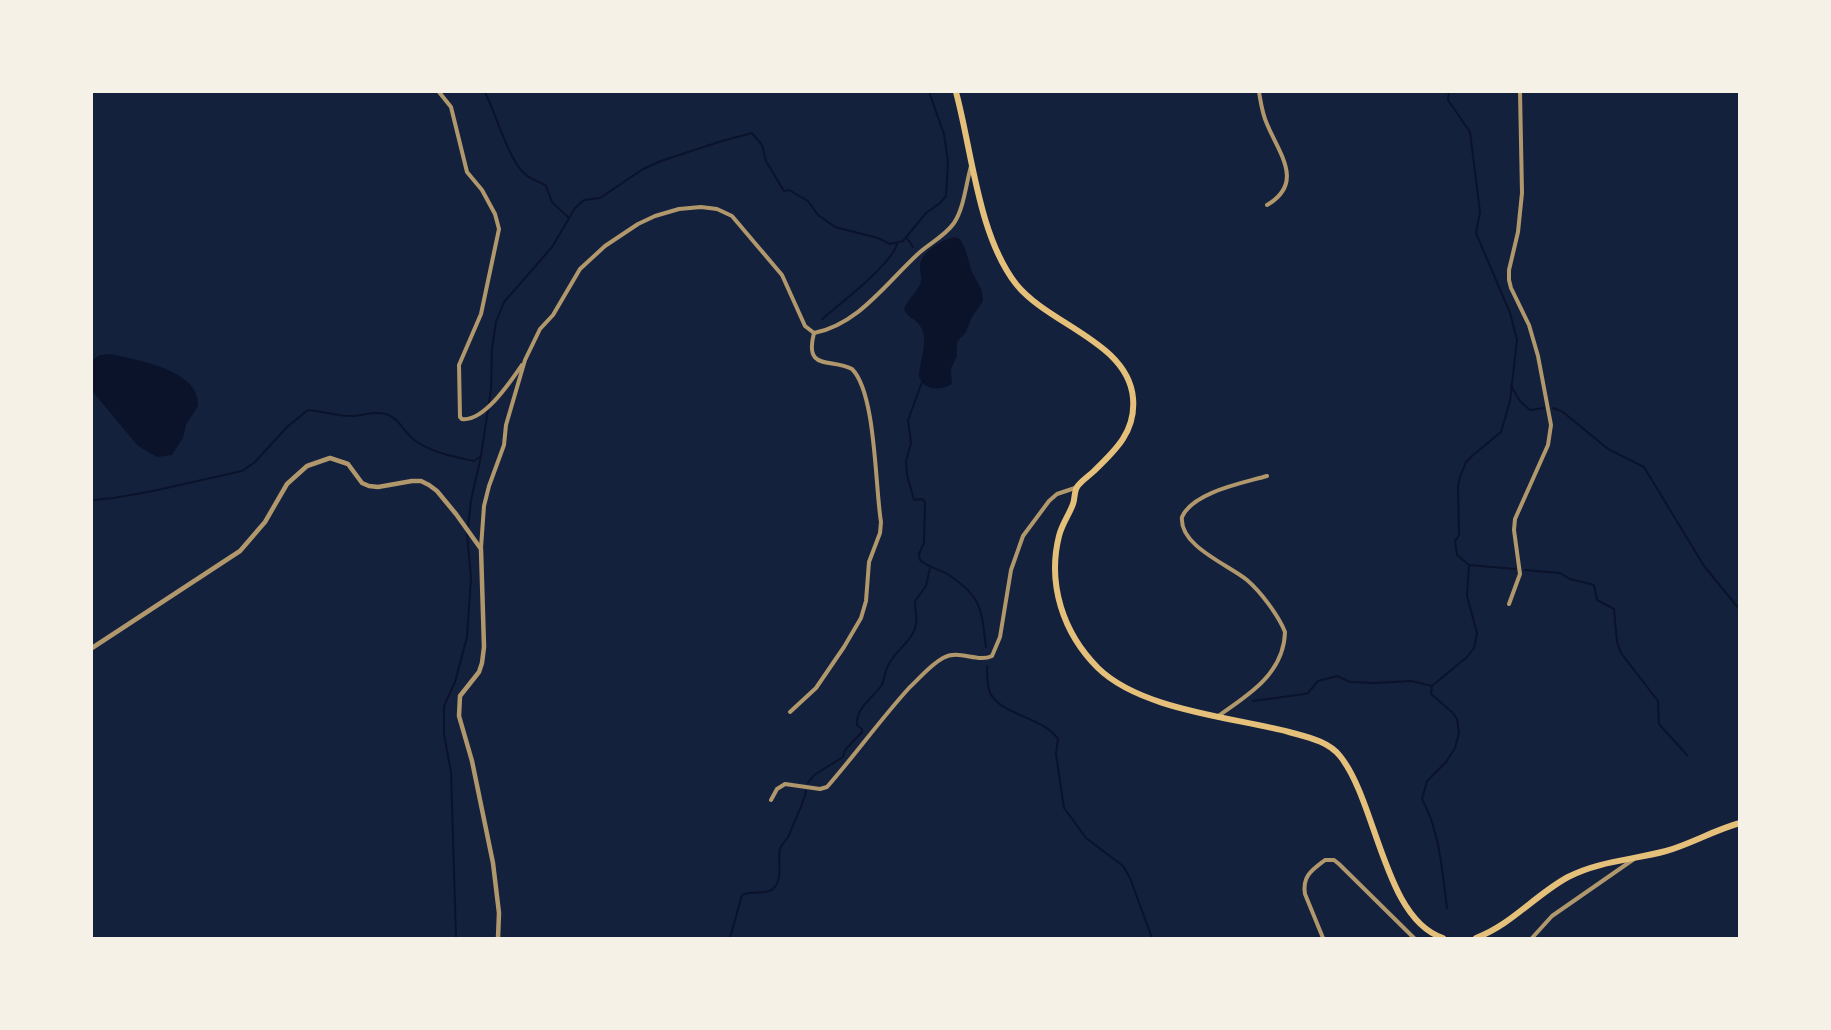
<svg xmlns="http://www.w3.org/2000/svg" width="1831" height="1030" viewBox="0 0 1831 1030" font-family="Inter,sans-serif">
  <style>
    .water { fill: #0b132b }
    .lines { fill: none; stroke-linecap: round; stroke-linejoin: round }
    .stream { stroke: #0b132b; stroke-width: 2 }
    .minor { stroke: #b1986c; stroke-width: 4 }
    .tertiary { stroke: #b1986c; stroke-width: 4.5 }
    .primary { stroke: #e5c07b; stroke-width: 6 }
  </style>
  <rect width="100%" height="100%" fill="#14213d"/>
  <g class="water">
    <path d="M 955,237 L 960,239 L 965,248 L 972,272 L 982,291 L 983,301 L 972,317 L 966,332 L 957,342 L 957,356 L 951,369 L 952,384 C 940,391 925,391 919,377 C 919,361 930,339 920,326 C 915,318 907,318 904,309 C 907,300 920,289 921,281 C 922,276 919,271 920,266 C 920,252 943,239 955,237 Z"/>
    <path d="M 111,354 C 137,360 201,370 198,406 L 186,425 L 183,438 L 172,455 L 157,457 L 138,446 L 92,391 L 92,360 L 100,355 Z"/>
  </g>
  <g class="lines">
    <g class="stream">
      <path d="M 485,92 C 495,112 509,161 525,174 C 531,180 540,181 546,186 L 552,202 L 569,218"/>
      <polyline points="1449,92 1448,100 1470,132 1480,212 1476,233 1510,313 1517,340 1510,401 1501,432 1472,456 1466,462 1460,477 1458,486 1459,535 1455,541 1457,555 1469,565 1515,569"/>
      <polyline points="906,237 913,247"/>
      <path d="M 822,319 C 840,304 891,265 897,244"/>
      <path d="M 922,382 L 908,420 L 911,443 L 906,461 L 907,475 L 914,500 L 922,499 L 925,502 L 924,543 L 919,554 L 920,560 C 929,568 939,569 949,575 C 983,598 981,609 986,647"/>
      <polyline points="1511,386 1520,401 1530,410 1544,408"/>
      <polyline points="1553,408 1563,412 1608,449 1644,467 1704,566 1740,610"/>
      <path d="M 92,500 L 114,498 L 153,491 L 242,471 L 255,462 L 287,427 L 308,410 C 323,411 339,417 354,416 C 365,415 375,411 386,414 C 400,418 405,435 417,442 C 434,453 455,457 474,461 L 481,456"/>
      <polyline points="468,528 471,500 481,456 491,389 492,348 496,322 504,302 552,247 575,208 584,200 600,198 643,169 661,161 722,141 752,133 762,145 766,161 784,191 789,190 808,201 818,215 835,227 878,238 890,244 903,241 926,213 940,203 946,196 948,162 944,134 929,92"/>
      <polyline points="1525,570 1560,573 1570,579 1594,585 1597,600 1614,609 1617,642 1621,653 1658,701 1659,724 1687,755"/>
      <path d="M 987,666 C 987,673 987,683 989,690 C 997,715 1041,715 1058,739 L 1056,754 L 1064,808 L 1086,838 L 1123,866 L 1130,878 L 1152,938"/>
      <polyline points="1253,701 1304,694 1308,693 1318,681 1337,676 1350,682 1375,683 1411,681 1432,686"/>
      <path d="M 808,783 L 814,775 L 843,757 L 845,750 L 862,732 L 862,729 L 857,725 C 856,707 872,699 881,686 C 885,680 884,674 887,668 C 892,654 906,646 913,633 C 919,622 915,613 915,601 L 926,586 L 930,568"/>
      <path d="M 1447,908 C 1442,871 1440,832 1422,799 L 1427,781 L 1446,762 L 1455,748 L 1459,733 L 1457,719 L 1453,713 L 1431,694 L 1432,686 L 1467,657 L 1474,648 L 1477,633 L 1467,596 L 1469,565"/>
      <polyline points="456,938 451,772 444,734 444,706 455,682 467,637 471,578 467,533"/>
      <path d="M 730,938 L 742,895 C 750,890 766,895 773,889 C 784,879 777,861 780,849 C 782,843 788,839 790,833 C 795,818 803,806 806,791"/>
    </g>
    <g class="minor">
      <path d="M 439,92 L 451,107 L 467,172 L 482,190 L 495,214 L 499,229 L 481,314 L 459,365 L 460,417 L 462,419 C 484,422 511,381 522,365"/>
      <path d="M 1259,92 C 1261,103 1262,113 1267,124 C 1279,153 1305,183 1267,205"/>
      <path d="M 481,548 L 484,506 L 489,486 L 504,445 L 506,425 L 525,360 L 540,329 L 553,315 L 580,269 L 605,246 L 638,224 L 655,216 L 679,209 L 701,207 L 717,209 L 732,216 L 782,275 L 805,326 L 814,333 C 859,324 886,283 919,253 C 930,243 945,236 954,223 C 964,208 966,184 971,166"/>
      <polyline points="1509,604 1520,574 1514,530 1515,519 1548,445 1551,425 1538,356 1529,325 1511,288 1509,280 1509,270 1518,232 1522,193 1520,92"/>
      <path d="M 790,712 L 816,688 L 844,647 L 861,618 L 866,601 L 869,562 L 880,533 L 881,522 C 875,486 876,393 852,369 C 830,358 804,371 814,333"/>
      <path d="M 1218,716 C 1249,695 1284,673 1285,632 C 1279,616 1260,591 1247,580 C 1229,565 1179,546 1182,517 C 1193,492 1243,483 1267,476"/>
      <path d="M 771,800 L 777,789 L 785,784 L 820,789 L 827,787 C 855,755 880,720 909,688 C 920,678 930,665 943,658 C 959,649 977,663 992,656 L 1000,637 L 1011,570 L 1023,536 L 1049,501 L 1057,494 L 1075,488"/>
      <path d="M 1323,938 L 1305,894 C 1302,876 1312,870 1325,860 L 1334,860 L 1339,864 L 1414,938"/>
      <polyline points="1532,938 1552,916 1634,859"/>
    </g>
    <polyline class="tertiary" points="92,648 240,551 265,522 287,484 307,466 330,458 348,464 362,483 369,486 378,487 412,481 421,481 429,485 437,491 456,514 481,549 484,647 482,663 479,672 460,696 459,716 472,761 493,863 499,913 498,938"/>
    <g class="primary">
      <path d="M 956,92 C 972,151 978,235 1016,284 C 1049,325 1128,342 1133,398 C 1136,431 1116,450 1094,471 C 1089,476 1081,481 1077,487 C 1074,492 1075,499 1073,504 C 1069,515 1062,524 1059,536 C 1047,584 1063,633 1098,668 C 1141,710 1232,717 1289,732 C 1307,737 1328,741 1340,756 C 1377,802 1384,919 1443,938"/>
      <path d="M 1476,938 C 1511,925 1535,895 1568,877 C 1599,861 1633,860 1666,851 C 1691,844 1714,830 1740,823"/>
    </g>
  </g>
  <rect width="1831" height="1030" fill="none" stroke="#f6f1e7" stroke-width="186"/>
</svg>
